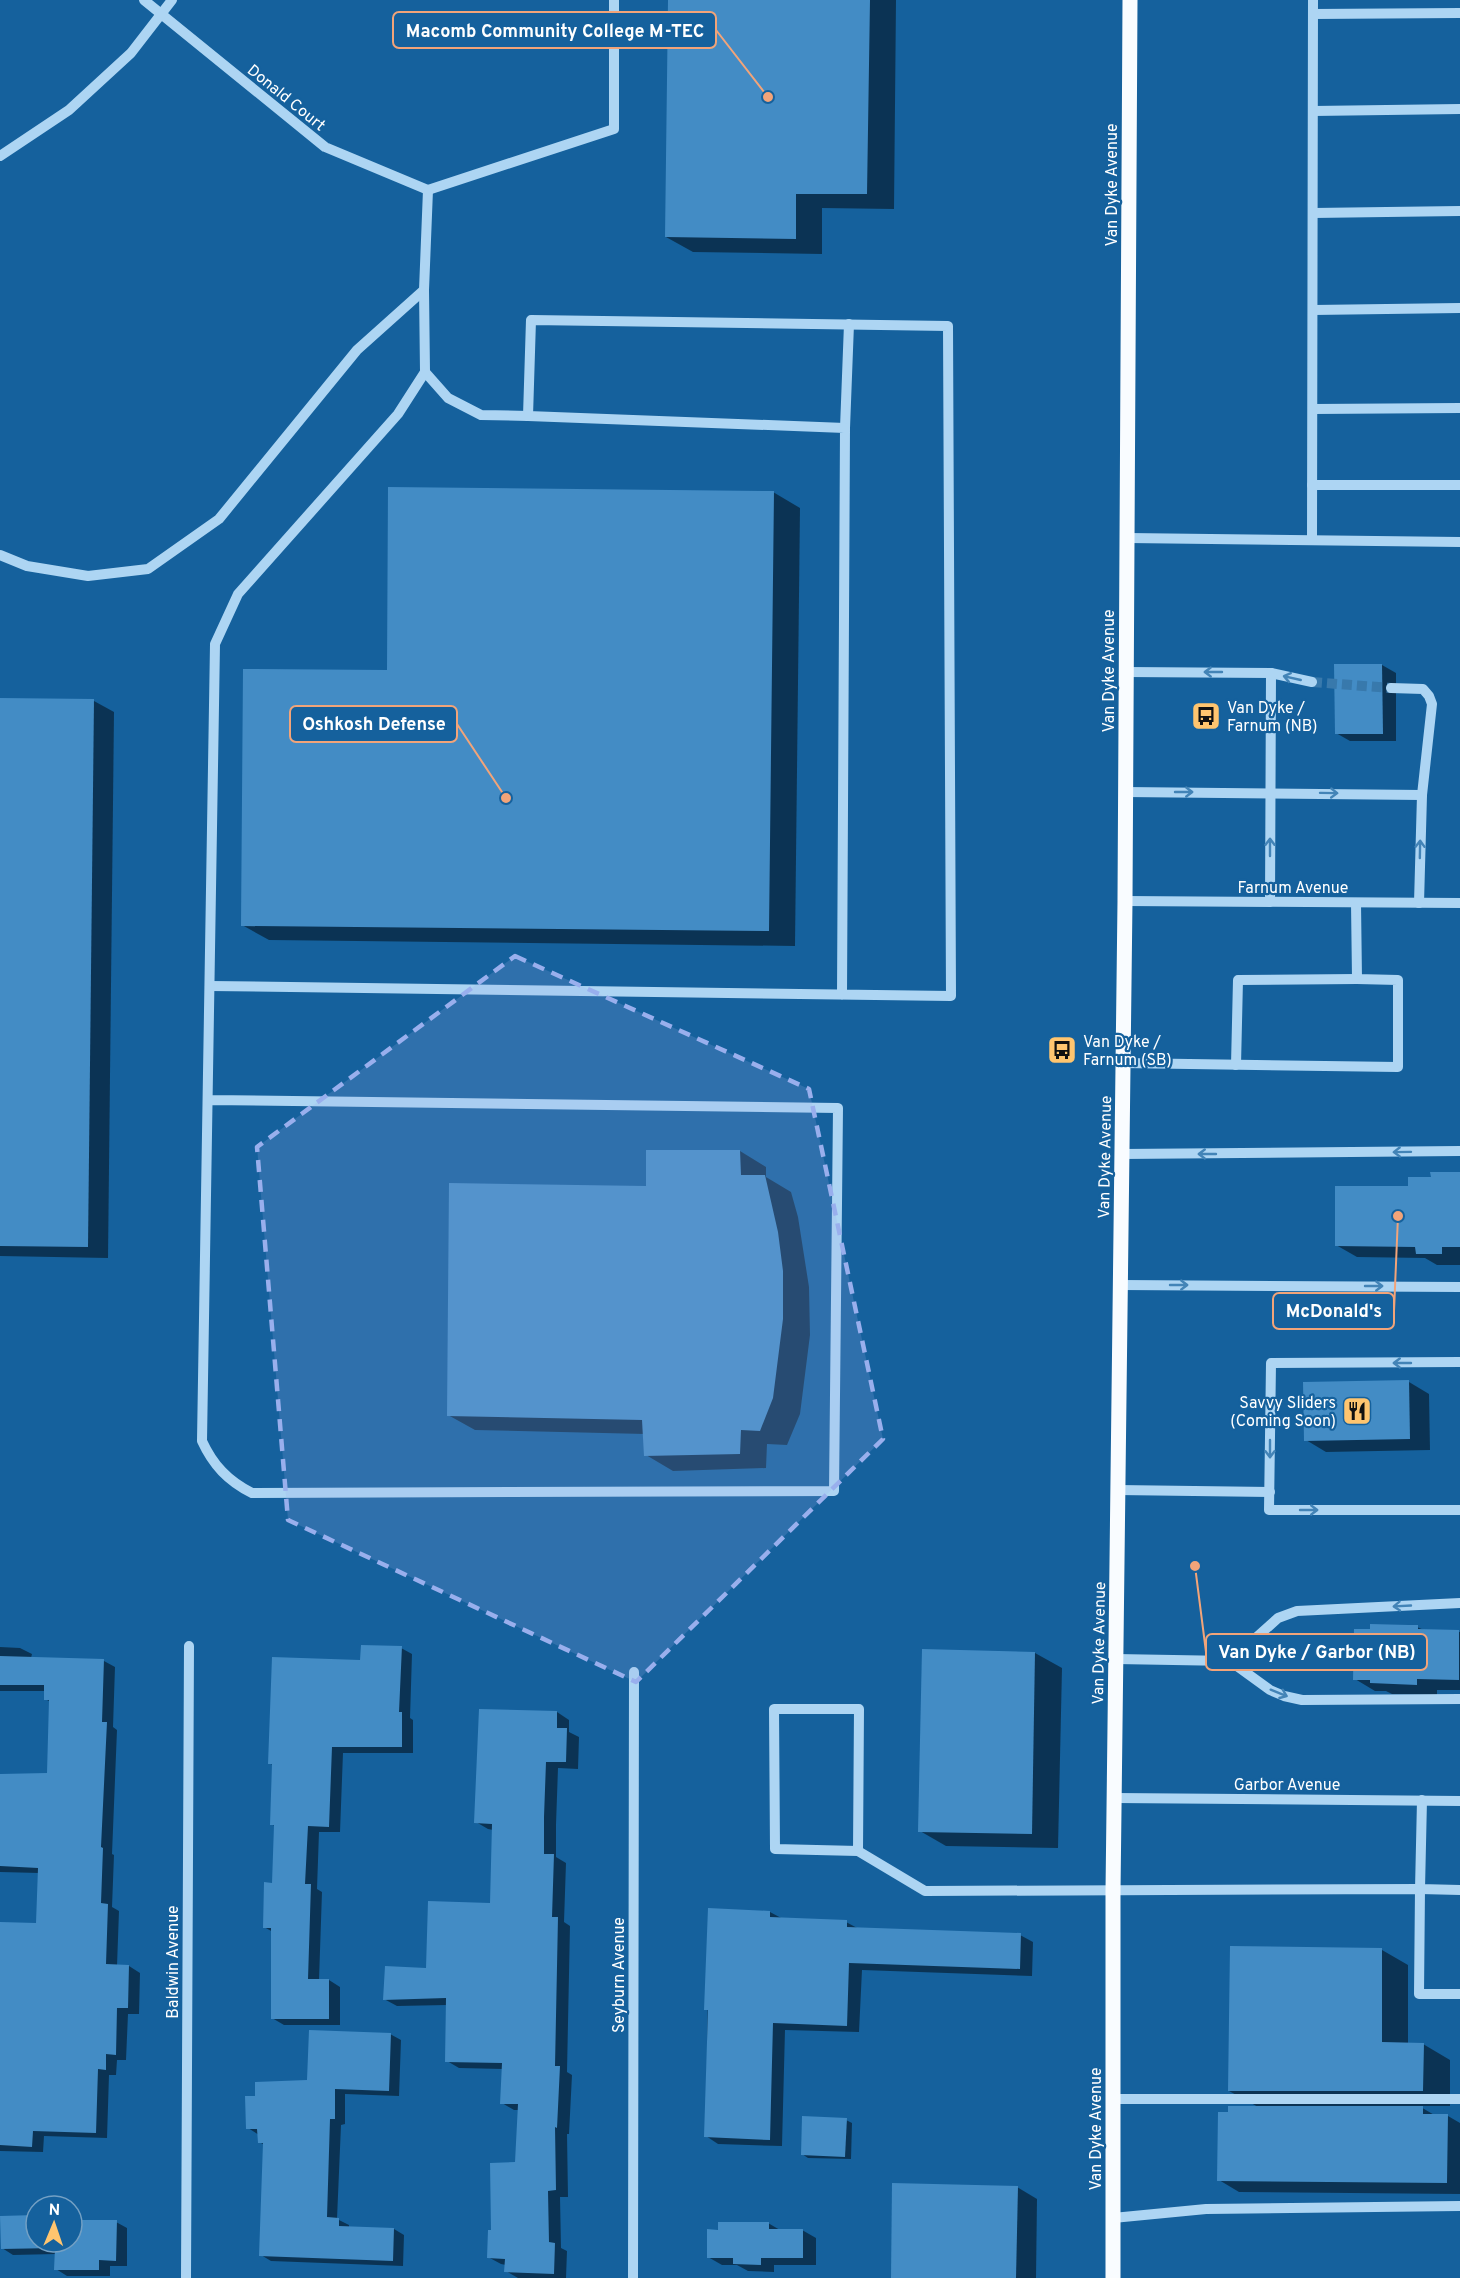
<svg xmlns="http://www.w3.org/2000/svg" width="1460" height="2278" viewBox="0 0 1460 2278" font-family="Overpass,sans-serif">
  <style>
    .shadow { fill: #0007 }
    .building { fill: #438cc5 }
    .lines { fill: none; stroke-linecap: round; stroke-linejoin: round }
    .minor-tunnel { stroke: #3879ac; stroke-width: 10; stroke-dasharray: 10 5; stroke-linecap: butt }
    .minor { stroke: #add5f3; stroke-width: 10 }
    .major { stroke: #f9fcff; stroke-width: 15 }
    .oneway { stroke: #4384b7 }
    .marked { fill: #99afed; fill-opacity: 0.2; stroke: #99afed; stroke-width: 4.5; stroke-dasharray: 12 8; stroke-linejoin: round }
    .labels { text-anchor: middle; stroke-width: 4.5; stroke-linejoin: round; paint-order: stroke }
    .street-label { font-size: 16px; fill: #fff; stroke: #15619d }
    .poi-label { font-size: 16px; fill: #fff; stroke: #15619d; text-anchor: start }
    .leader { fill: none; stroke: #f2a479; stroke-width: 2 }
    .callout-dot { fill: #f2a479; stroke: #15619d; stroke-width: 2 }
    .callout { fill: #15619d; stroke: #f2a479; stroke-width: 2 }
    .callout-label { font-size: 18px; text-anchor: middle; font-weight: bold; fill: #fff }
  </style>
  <rect width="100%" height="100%" fill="#15619d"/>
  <g class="shadow">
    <polygon points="670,0 896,0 894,209 822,208 822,254 693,252 666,237"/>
    <polygon points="773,492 800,508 795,946 269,940 242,925 388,672"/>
    <polygon points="1382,665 1396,673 1396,741 1350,741 1336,733 1336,666"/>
    <polygon points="0,700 94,701 114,712 108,1258 0,1256"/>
    <polygon points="740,1151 766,1167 766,1177 791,1192 798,1217 809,1287 810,1335 800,1414 787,1445 767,1444 766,1468 673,1471 646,1455 645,1434 475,1430 448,1415 647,1187"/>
    <polygon points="1460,1173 1460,1265 1437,1265 1425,1258 1357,1257 1336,1245 1409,1188 1432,1178"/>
    <polygon points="1409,1382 1429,1394 1430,1450 1326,1452 1306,1440"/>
    <polygon points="1417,1627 1424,1630 1460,1632 1460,1690 1437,1690 1437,1695 1392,1694 1386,1691 1375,1691 1355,1679"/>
    <polygon points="0,1647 20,1648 32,1654 31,1658 104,1661 115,1667 113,1727 117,1730 112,1854 114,1855 112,1907 119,1911 117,1966 129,1966 140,1973 139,2014 128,2014 126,2060 117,2060 116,2075 109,2075 107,2138 44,2136 43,2152 0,2151 0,1923 37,1924 39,1873 0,1872 0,1775 48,1775 51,1702 45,1699 45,1691 0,1691"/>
    <polygon points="401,1648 412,1654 410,1718 413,1720 413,1753 343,1753 340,1832 319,1832 317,1889 322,1892 319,1980 329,1980 340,1987 340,2025 284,2025 272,2018 273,1932 264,1927 273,1884 275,1826 271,1824 273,1765 269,1763 362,1661"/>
    <polygon points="924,1650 1035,1653 1062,1668 1058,1848 946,1846 920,1831"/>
    <polygon points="557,1712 569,1720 569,1732 579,1737 578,1769 558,1768 556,1825 556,1857 566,1863 564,1922 570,1926 567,2072 572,2075 569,2134 567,2134 568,2197 560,2197 561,2248 567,2251 566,2278 518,2278 506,2271 506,2265 501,2264 488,2257 492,2231 517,2164 519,2110 514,2110 502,2103 503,2069 459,2068 447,2061 447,2005 397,2006 384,1999 427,1970 492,1905 493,1830 488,1829 476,1822"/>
    <polygon points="709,1910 770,1912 783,1919 846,1922 859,1929 1020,1935 1033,1942 1032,1976 862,1970 859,2032 785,2030 782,2146 718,2144 706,2136"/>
    <polygon points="1382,1950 1408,1965 1408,2044 1423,2044 1450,2060 1450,2106 1419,2106 1436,2116 1448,2116 1460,2123 1460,2194 1239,2192 1219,2180 1260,2108 1229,2091"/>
    <polygon points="390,2034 401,2040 399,2096 345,2094 345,2124 341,2125 337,2219 349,2225 349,2228 394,2229 404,2235 403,2266 271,2261 261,2255 265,2145 259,2142 259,2135 248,2128 257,2098 309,2082"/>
    <polygon points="846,2120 852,2123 851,2159 808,2158 802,2154"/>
    <polygon points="1017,2187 1037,2199 1036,2278 894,2278"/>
    <polygon points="36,2216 36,2242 72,2242 72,2222 116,2222 127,2228 127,2266 110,2266 110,2276 67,2276 56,2269 56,2254 13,2255 2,2248"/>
    <polygon points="768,2223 780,2230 802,2230 816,2238 816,2265 774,2265 774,2272 748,2271 737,2265 722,2265 708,2257 720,2231"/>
  </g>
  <g class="building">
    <polygon points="668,0 870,0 867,194 796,194 796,239 665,237"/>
    <polygon points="388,487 774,491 769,931 241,926 243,669 387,670"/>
    <polygon points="1334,664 1382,664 1383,734 1335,734"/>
    <polygon points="0,698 94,699 88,1247 0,1246"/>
    <polygon points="646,1150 740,1150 741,1175 765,1175 778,1232 783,1271 783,1319 773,1398 760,1431 741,1430 740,1454 644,1456 642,1420 447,1416 449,1183 646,1186"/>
    <polygon points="1430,1172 1460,1172 1460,1247 1442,1247 1442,1254 1416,1254 1415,1247 1335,1246 1335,1186 1408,1186 1408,1177 1431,1177"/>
    <polygon points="1409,1380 1410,1439 1304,1441 1303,1382"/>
    <polygon points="1370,1624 1409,1625 1418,1625 1418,1629 1459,1630 1459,1680 1417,1679 1417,1685 1370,1683 1370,1680 1353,1680 1354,1629 1370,1629"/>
    <polygon points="361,1645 402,1646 399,1712 402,1712 402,1747 332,1747 329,1827 308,1826 305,1884 311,1884 308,1979 329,1979 329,2019 271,2019 271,1928 263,1928 264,1882 272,1883 274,1825 270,1825 272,1764 268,1764 272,1657 360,1660"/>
    <polygon points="922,1649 1035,1652 1032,1834 918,1832"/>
    <polygon points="0,1656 104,1659 102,1722 107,1722 101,1847 103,1848 101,1903 108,1904 106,1964 129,1965 128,2008 117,2008 116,2055 106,2054 106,2070 98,2069 96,2133 33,2131 32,2147 0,2145 0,1922 36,1923 38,1868 0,1866 0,1774 47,1773 49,1700 44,1700 44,1685 0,1685"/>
    <polygon points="479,1709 557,1711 557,1728 567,1728 566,1762 546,1762 544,1817 544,1854 554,1854 552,1917 558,1917 555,2066 560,2066 557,2128 555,2127 556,2190 548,2191 549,2242 555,2243 554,2274 504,2272 505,2259 487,2258 488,2230 491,2230 490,2163 515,2162 518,2104 500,2104 502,2063 445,2062 446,1998 383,2000 385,1966 426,1968 428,1901 490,1903 492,1824 474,1823"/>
    <polygon points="708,1908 770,1911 770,1917 847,1920 847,1927 1021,1933 1020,1969 849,1963 847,2026 773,2023 770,2140 704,2137 708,2010 704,2010"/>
    <polygon points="1230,1946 1382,1948 1382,2042 1424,2043 1423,2091 1228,2091"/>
    <polygon points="309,2030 391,2033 389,2091 335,2089 335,2119 330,2119 327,2217 339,2218 339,2226 394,2228 393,2261 259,2256 263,2143 258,2143 257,2129 246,2129 245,2096 255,2096 255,2082 307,2080"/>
    <polygon points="1228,2106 1423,2106 1423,2114 1448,2114 1447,2183 1217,2181 1218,2112 1228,2112"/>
    <polygon points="802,2116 847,2118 845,2157 801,2155"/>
    <polygon points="892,2183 1018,2186 1016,2278 891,2278"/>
    <polygon points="36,2215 36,2242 72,2242 72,2220 117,2220 116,2261 99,2260 99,2270 54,2270 55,2248 1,2249 0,2216"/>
    <polygon points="718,2222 769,2222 769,2229 803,2229 803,2258 761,2258 761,2265 733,2264 733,2258 707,2258 707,2229 718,2230"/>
  </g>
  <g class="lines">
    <polyline class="minor-tunnel" points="1312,682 1391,688"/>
    <g class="minor">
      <polyline points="144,0 325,147 428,190"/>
      <polyline points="1313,14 1460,13"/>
      <polyline points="1313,111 1460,109"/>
      <polyline points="0,156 69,110 131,53 172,0"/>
      <polyline points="428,190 614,129 614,0"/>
      <polyline points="1313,213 1460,211"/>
      <polyline points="1313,310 1460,308"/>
      <polyline points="425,372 448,398 481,415 528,416"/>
      <polyline points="1313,409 1460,408"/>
      <polyline points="845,428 849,324"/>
      <polyline points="1312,485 1460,485"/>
      <polyline points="1128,538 1460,542"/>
      <polyline points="1312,540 1313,0"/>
      <polyline points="0,555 27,566 88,576 148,569 219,519 357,350 424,290 428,190"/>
      <polyline points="1126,672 1271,673 1312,682"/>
      <polyline points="1391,688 1423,689 1429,696 1432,704 1422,795 1419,903"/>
      <polyline points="1125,792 1422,795"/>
      <polyline points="1125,901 1460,903"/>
      <polyline points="1270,902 1271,673"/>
      <polyline points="210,986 951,996 948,326 531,320 528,416 845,428 842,995"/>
      <polyline points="1123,1063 1398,1067 1398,980 1357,979 1356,903"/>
      <polyline points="1236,1065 1238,980 1357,979"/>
      <path d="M 208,1100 L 838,1108 L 834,1491 L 252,1493 C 228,1481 213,1465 202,1441 L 215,644 L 238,594 L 398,414 L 425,372 L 424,290"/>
      <polyline points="1122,1154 1460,1151"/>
      <polyline points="1121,1285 1460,1287"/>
      <polyline points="1460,1362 1271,1363 1269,1510 1460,1510"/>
      <polyline points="1118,1490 1270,1492"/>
      <polyline points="1116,1659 1230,1661 1270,1690 1284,1696 1302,1700 1460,1699"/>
      <polyline points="1230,1661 1278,1618 1297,1611 1460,1603"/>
      <polyline points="1115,1798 1460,1801"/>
      <polyline points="1422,1800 1420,1889 1460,1890"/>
      <polyline points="858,1851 775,1849 774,1709 859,1709 858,1851 925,1891 1420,1889 1419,1994 1460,1994"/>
      <polyline points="1113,2099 1460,2099"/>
      <polyline points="1113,2218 1206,2209 1460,2206"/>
      <polyline points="186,2278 189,1646"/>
      <polyline points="633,2278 634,1672"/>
    </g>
    <polyline class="major" points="1113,2278 1113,1892 1125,901 1130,0"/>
  </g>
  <defs><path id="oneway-shaft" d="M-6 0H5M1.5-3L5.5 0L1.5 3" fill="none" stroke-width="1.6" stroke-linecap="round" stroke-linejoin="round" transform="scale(1.5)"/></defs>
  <g class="oneway">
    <use href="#oneway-shaft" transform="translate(1213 672) rotate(-180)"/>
    <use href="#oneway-shaft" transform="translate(1292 678) rotate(-167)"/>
    <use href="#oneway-shaft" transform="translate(1184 792)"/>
    <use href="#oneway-shaft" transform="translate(1329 793) rotate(1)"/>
    <use href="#oneway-shaft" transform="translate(1270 847) rotate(-90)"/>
    <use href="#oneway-shaft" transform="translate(1420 849) rotate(-89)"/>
    <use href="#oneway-shaft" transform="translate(1402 1152) rotate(179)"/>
    <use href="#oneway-shaft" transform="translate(1207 1154) rotate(-180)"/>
    <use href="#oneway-shaft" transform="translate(1179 1285)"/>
    <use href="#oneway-shaft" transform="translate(1374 1286)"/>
    <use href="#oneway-shaft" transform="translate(1402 1363) rotate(180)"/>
    <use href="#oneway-shaft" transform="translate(1270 1449) rotate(90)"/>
    <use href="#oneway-shaft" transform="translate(1309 1510)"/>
    <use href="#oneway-shaft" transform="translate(1402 1606) rotate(177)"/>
    <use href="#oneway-shaft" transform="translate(1279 1693) rotate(22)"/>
  </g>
  <path class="marked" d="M 515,956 L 809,1089 L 883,1439 L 636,1682 L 288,1520 L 257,1147 Z"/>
  <defs>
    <g id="bus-square" transform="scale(1.5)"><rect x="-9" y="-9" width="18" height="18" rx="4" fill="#ffc56f" stroke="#15619d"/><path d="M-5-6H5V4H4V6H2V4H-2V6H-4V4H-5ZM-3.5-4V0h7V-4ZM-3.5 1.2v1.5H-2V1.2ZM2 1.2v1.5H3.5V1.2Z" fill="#111"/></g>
    <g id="restaurant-square" transform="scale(1.5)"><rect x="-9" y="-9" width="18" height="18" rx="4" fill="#ffc56f" stroke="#15619d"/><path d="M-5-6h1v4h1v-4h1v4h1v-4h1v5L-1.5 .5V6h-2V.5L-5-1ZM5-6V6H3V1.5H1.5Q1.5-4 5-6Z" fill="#111"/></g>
  </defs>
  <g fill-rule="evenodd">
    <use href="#bus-square" x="1206" y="716"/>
    <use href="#bus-square" x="1062" y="1050"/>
    <use href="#restaurant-square" x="1357" y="1411"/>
  </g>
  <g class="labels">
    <g class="street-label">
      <text transform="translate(287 97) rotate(39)" y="6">Donald Court</text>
      <text transform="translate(1111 185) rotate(-90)" y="6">Van Dyke Avenue</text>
      <text transform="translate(1108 671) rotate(-90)" y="6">Van Dyke Avenue</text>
      <text x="1293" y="893">Farnum Avenue</text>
      <text transform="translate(1104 1157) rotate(-89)" y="6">Van Dyke Avenue</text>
      <text transform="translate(1098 1643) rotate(-89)" y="6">Van Dyke Avenue</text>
      <text x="1287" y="1790">Garbor Avenue</text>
      <text transform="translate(172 1962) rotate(-90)" y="6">Baldwin Avenue</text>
      <text transform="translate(618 1975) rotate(-90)" y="6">Seyburn Avenue</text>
      <text transform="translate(1095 2129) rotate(-90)" y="6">Van Dyke Avenue</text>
    </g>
    <g class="poi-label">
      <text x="1227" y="713">Van Dyke /<tspan x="1227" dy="18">Farnum (NB)</tspan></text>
      <text x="1083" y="1047">Van Dyke /<tspan x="1083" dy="18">Farnum (SB)</tspan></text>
      <text x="1336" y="1408" text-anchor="end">Savvy Sliders<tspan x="1336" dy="18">(Coming Soon)</tspan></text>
    </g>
  </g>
  <path class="leader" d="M768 97L716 30M506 798L457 724M1398 1216L1394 1311M1195 1566L1206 1652"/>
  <g class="callout-dot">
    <circle cx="768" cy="97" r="6"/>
    <circle cx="506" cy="798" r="6"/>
    <circle cx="1398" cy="1216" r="6"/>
    <circle cx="1195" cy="1566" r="6"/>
  </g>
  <g class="callout">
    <rect x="393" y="12" width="323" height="36" rx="6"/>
    <rect x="290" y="706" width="167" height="36" rx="6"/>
    <rect x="1273" y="1293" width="121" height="36" rx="6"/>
    <rect x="1206" y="1634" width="221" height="36" rx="6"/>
  </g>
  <g class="callout-label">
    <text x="555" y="37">Macomb Community College M-TEC</text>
    <text x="374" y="730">Oshkosh Defense</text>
    <text x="1334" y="1317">McDonald's</text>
    <text x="1317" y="1658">Van Dyke / Garbor (NB)</text>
  </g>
  <g transform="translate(54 2224) rotate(2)"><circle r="28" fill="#15619d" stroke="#73a0c4" stroke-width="1.5"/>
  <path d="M0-4.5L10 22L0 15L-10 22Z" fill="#ffc56f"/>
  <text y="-9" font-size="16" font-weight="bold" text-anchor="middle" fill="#ffffff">N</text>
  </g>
</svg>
